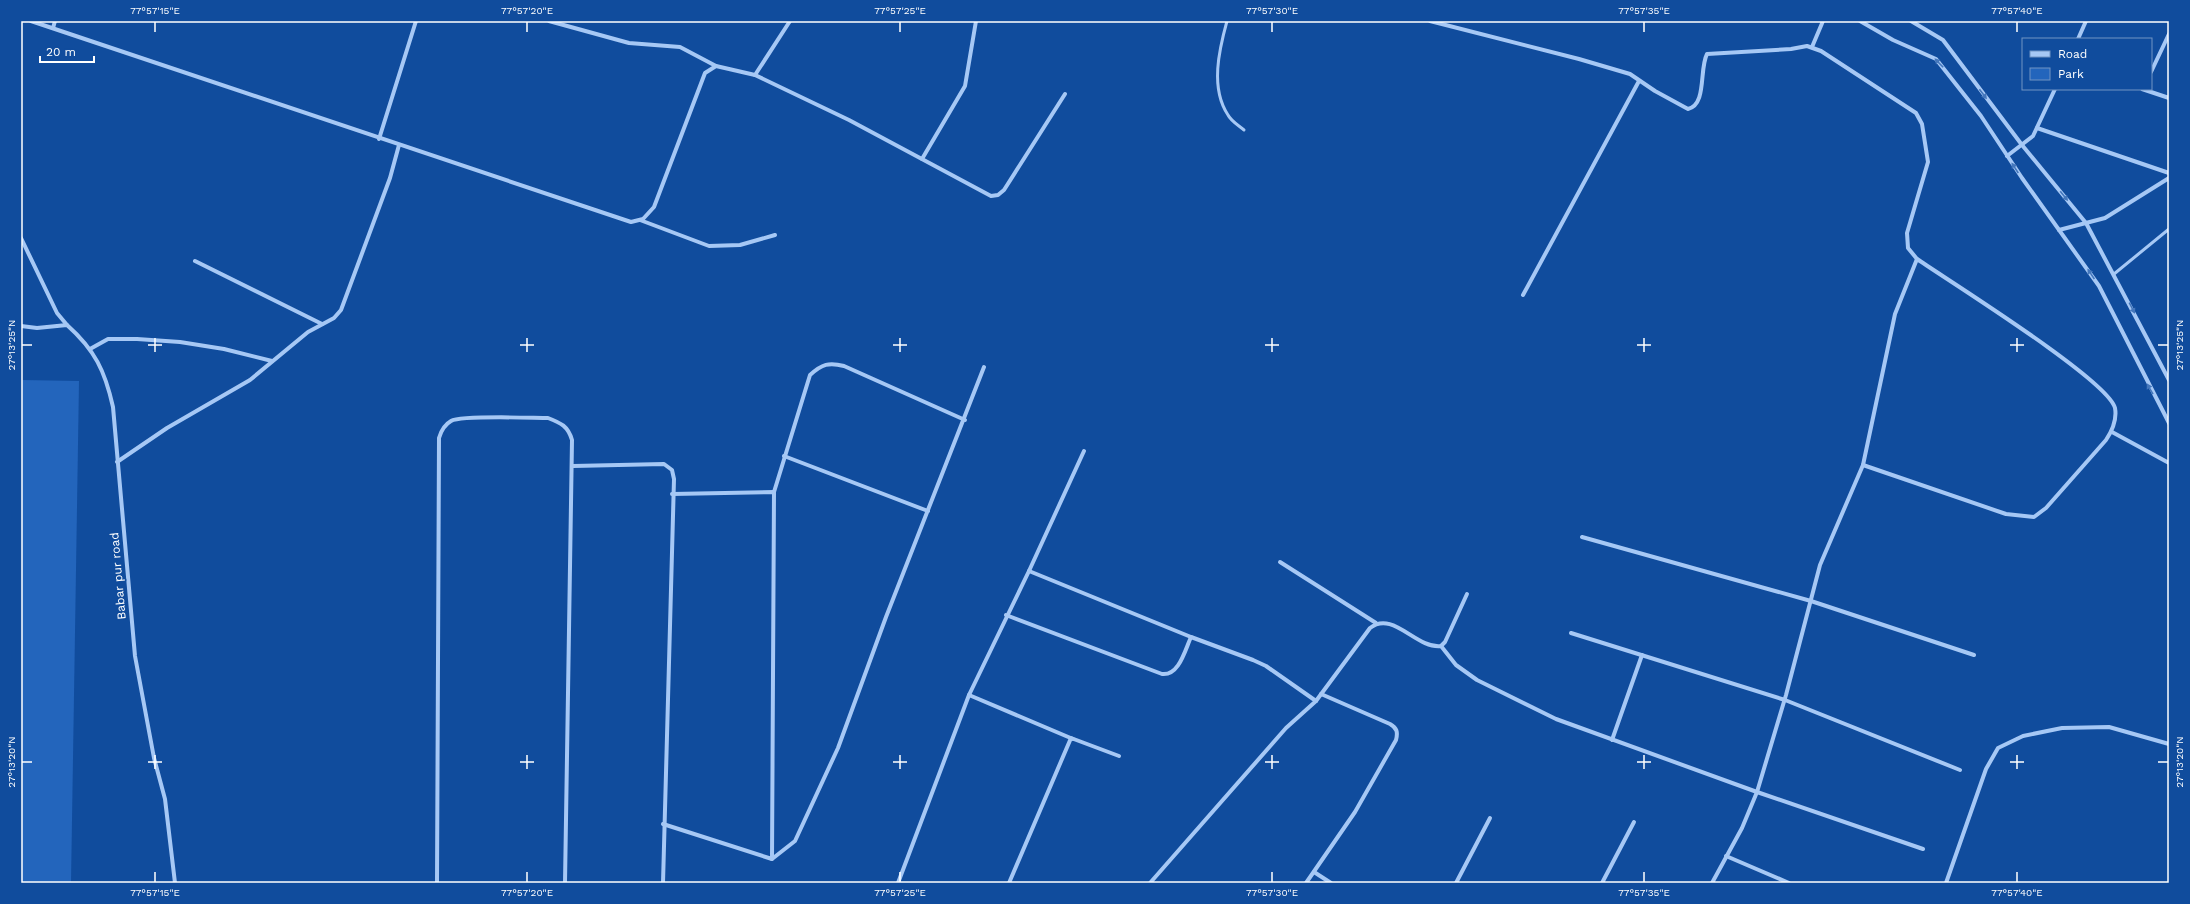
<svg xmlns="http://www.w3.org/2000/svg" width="2190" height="904" viewBox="0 0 2190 904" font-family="'Work Sans',sans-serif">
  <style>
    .green { fill: #2365bc }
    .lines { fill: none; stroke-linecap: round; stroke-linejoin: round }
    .service { stroke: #a6c8f5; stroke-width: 3 }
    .minor { stroke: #a6c8f5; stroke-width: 4 }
    .oneway { fill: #4477bc }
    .ticks { fill: none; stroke: #fff; stroke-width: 1.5 }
    .labels { text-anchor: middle; stroke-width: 3; stroke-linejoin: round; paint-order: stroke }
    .street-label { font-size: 12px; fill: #fff; stroke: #104c9d }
    .neatline { fill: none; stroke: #fff; stroke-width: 1.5 }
    .ticks-label { font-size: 10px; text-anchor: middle; fill: #fff }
  </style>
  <rect width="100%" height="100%" fill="#104c9d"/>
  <polygon class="green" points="21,380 79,381 71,883 21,883"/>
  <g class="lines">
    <g class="service">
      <path d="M 1227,21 C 1219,50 1210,88 1228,115 C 1231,121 1238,125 1244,130"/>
      <polyline points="2114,274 2169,229"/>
    </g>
    <g class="minor">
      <polyline points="31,21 631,222 643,219 654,207 705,73 716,66 755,75 790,21"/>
      <polyline points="549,21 629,43 680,47 716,66"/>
      <path d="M 1430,21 L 1579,59 L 1630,74 L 1655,91 L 1688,109 C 1707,105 1699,69 1707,54 L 1791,49 L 1807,46 L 1821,51 L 1916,113 L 1922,124 L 1928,162 L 1907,233 L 1908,248 L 1917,259 C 1949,281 2108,380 2115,408 C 2117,419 2112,431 2106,440 L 2046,508 L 2034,517 L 2006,514 L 1863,465"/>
      <polyline points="1860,21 1893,40 1936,59 1981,116 2022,178 2099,286 2169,423"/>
      <polyline points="1911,21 1943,40 2022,145 2086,223 2169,380"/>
      <polyline points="53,28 55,21"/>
      <polyline points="2078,39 2086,21"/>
      <polyline points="1812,47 1823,21"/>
      <polyline points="2151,72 2169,34"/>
      <polyline points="755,75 849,120 991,196 998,195 1004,190 1065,94"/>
      <polyline points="2142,89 2169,98"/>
      <polyline points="2037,128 2169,173"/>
      <polyline points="379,139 416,21"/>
      <polyline points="2007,156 2033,136 2055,89"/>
      <polyline points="922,159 965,86 976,21"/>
      <polyline points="640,220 709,246 740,245 775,235"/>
      <polyline points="2059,230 2105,218 2169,178"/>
      <polyline points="21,238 57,313 67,325"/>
      <polyline points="195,261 322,324"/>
      <polyline points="1523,295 1639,81"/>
      <path d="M 21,326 L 37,328 L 67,325 C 95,350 105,371 113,407 L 135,656 L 154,758 L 165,799 L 175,883"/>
      <polyline points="90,349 108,339 137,339 180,342 224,349 272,361"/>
      <polyline points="2112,432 2169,463"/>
      <polyline points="784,456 928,511"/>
      <polyline points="117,462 167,428 250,380 308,332 334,318 341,310 390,178 399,145"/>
      <polyline points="573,466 664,464 672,470 674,479 663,883"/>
      <path d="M 774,492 L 810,375 C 822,364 829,362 844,366 L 965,420"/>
      <polyline points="1582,537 1811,601 1974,655"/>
      <polyline points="1280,562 1376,623"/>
      <polyline points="1029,571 1191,637 1253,660 1266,666 1316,701 1286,728 1150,883"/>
      <path d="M 1006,615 L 1162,674 C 1179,676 1185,650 1191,637"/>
      <polyline points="1571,633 1785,700 1960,770"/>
      <polyline points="1441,646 1456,665 1477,680 1556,719 1757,792 1923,849"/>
      <polyline points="969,695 1029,571 1084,451"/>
      <path d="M 1316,701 L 1370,628 C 1393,610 1416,649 1441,646 L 1445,642 L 1467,594"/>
      <polyline points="1612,740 1642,655"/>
      <polyline points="663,824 772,859 774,492 672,494"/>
      <polyline points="1726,856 1789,883"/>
      <polyline points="772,859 795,841 838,748 886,617 984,367"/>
      <polyline points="1314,872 1331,883"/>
      <path d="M 437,883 L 439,438 C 441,431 444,425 451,421 C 461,415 532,418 548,418 C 561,423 568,426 572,440 L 565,883"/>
      <polyline points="898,883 969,695 1073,739"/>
      <polyline points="1009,883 1071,738 1119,756"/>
      <path d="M 1306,883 L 1355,812 L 1396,740 C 1398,732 1397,728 1390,724 L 1321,694"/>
      <polyline points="1456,883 1490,818"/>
      <polyline points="1602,883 1634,822"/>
      <polyline points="1712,883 1742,828 1757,792 1786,695 1820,565 1863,465 1895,314 1917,259"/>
      <polyline points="1946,883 1986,769 1998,748 2023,736 2062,728 2109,727 2169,744"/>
    </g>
  </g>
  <defs><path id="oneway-solid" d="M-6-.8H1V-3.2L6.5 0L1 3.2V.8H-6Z"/></defs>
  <g class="oneway">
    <use href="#oneway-solid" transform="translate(1939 63) rotate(-134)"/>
    <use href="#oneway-solid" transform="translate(1983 94) rotate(53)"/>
    <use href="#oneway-solid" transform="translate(2015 168) rotate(-123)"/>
    <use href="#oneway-solid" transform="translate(2064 196) rotate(51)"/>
    <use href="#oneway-solid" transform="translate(2091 274) rotate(-124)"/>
    <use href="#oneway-solid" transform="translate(2132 308) rotate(63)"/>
    <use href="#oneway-solid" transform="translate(2150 389) rotate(-120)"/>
  </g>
  <path class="ticks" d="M 155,22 L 155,32M 527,22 L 527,32M 900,22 L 900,32M 1272,22 L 1272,32M 1644,22 L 1644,32M 2017,22 L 2017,32M 155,338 L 155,352M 527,338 L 527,352M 900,338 L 900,352M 1272,338 L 1272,352M 1644,338 L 1644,352M 2017,338 L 2017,352M 22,345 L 32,345M 148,345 L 162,345M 520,345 L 534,345M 893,345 L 907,345M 1265,345 L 1279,345M 1637,345 L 1651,345M 2010,345 L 2024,345M 2158,345 L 2168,345M 155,755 L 155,769M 527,755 L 527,769M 900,755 L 900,769M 1272,755 L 1272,769M 1644,755 L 1644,769M 2017,755 L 2017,769M 22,762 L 32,762M 148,762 L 162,762M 520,762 L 534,762M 893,762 L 907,762M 1265,762 L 1279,762M 1637,762 L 1651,762M 2010,762 L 2024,762M 2158,762 L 2168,762M 155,872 L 155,882M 527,872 L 527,882M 900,872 L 900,882M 1272,872 L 1272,882M 1644,872 L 1644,882M 2017,872 L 2017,882"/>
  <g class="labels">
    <g class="street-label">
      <text transform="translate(118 576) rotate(-95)" y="4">Babar pur road</text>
    </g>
  </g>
  <rect width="2190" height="904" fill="none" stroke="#104c9d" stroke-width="44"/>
  <rect x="2022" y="38" width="130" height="52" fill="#104c9d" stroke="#7094c4"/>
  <rect x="2030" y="51" width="20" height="6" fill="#a6c8f5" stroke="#7094c4"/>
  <text x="2058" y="58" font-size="12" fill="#ffffff">Road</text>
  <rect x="2030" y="68" width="20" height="12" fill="#2365bc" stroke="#7094c4"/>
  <text x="2058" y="78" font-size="12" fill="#ffffff">Park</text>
  <path d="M40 56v6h54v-6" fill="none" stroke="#ffffff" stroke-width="2"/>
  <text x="46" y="56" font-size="12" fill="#ffffff" stroke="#104c9d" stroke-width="3" paint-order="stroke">20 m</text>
  <rect x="22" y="22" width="2146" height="860" class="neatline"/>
  <g class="ticks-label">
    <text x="155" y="14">77°57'15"E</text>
    <text x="527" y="14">77°57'20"E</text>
    <text x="900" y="14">77°57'25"E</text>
    <text x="1272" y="14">77°57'30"E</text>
    <text x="1644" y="14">77°57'35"E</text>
    <text x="2017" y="14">77°57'40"E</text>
    <text transform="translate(11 345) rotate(-90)" y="4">27°13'25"N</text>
    <text transform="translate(2179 345) rotate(-90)" y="4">27°13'25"N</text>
    <text transform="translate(11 762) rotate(-90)" y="4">27°13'20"N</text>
    <text transform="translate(2179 762) rotate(-90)" y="4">27°13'20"N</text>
    <text x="155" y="896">77°57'15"E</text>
    <text x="527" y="896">77°57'20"E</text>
    <text x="900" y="896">77°57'25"E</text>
    <text x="1272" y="896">77°57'30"E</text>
    <text x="1644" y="896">77°57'35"E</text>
    <text x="2017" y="896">77°57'40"E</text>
  </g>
</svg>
